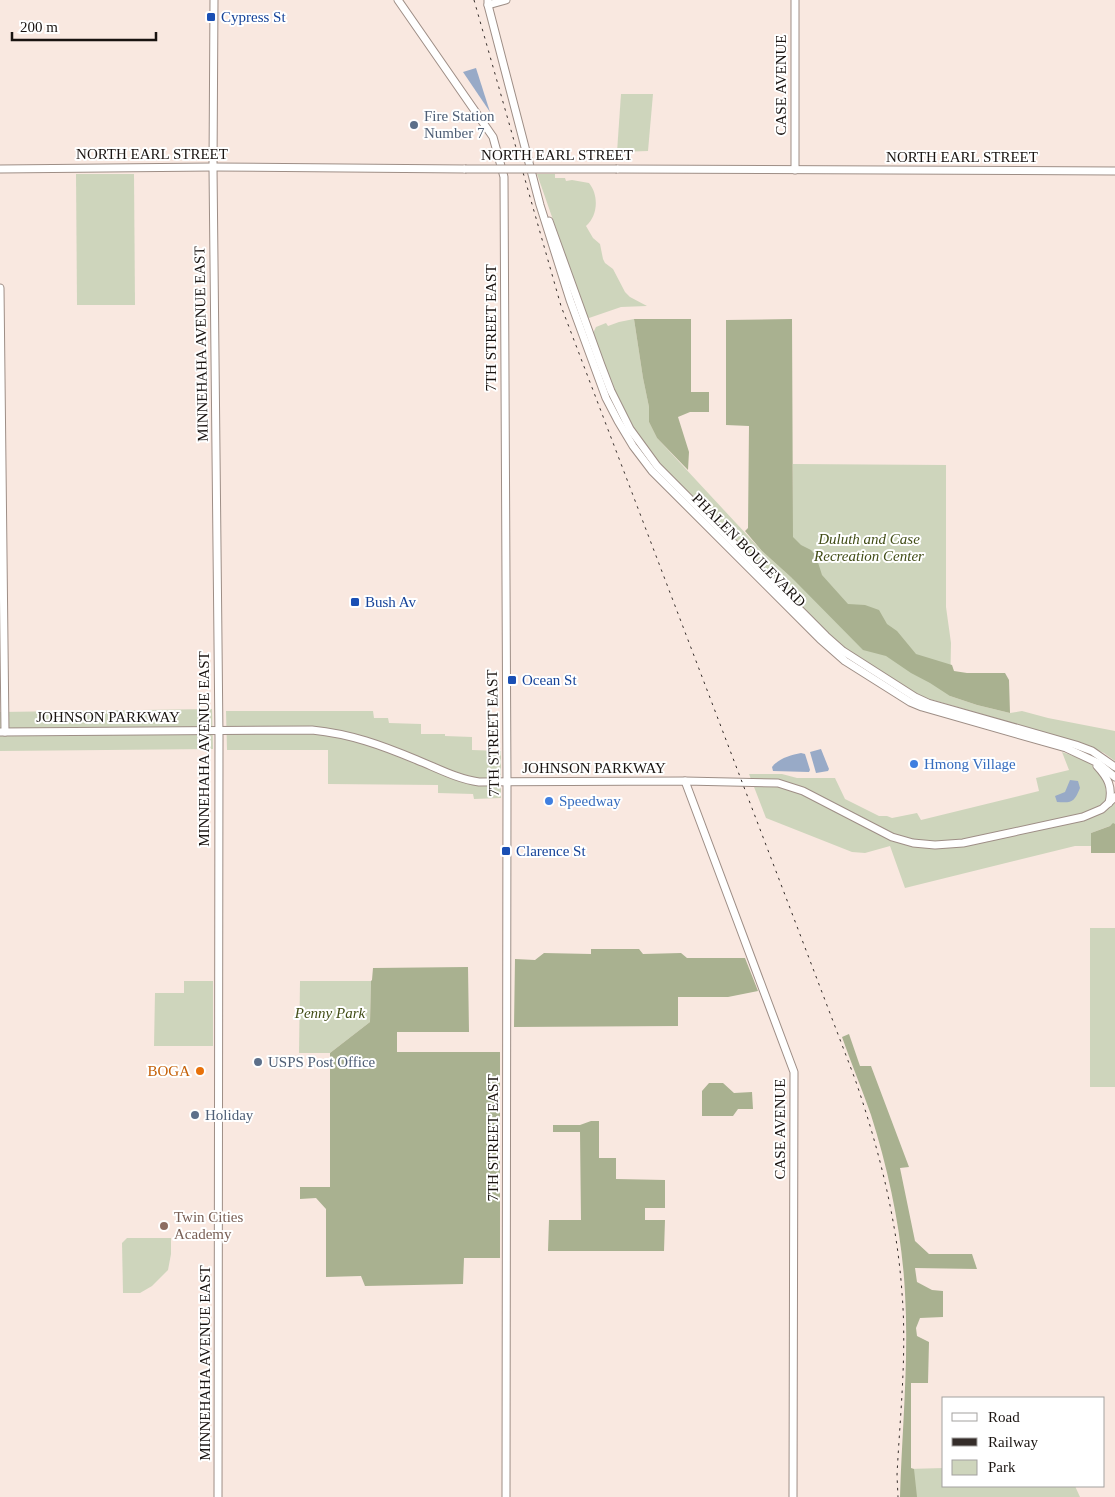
<svg xmlns="http://www.w3.org/2000/svg" width="1115" height="1497" viewBox="0 0 1115 1497" font-family="'Times New Roman',serif">
  <style>
    .green { fill: #ced5bc }
    .forest { fill: #a9b190 }
    .water { fill: #98aac7 }
    .lines { fill: none; stroke-linecap: round; stroke-linejoin: round }
    .secondary-casing { stroke: #9e8e86; stroke-width: 9 }
    .secondary { stroke: #fff; stroke-width: 7 }
    .rail { stroke: #352d2a; stroke-width: 1; stroke-dasharray: 2.5 5; stroke-linecap: butt }
    .secondary-bridge-casing { stroke: #9e8e86; stroke-width: 9; stroke-linecap: butt }
    .secondary-bridge { stroke: #fff; stroke-width: 7 }
    .transit-dot { fill: #1a4fb4; stroke: #fff; stroke-width: 2 }
    .service-dot { fill: #5c6f8a; stroke: #fff; stroke-width: 2 }
    .shop-dot { fill: #3f7fe0; stroke: #fff; stroke-width: 2 }
    .food-dot { fill: #e8710a; stroke: #fff; stroke-width: 2 }
    .education-dot { fill: #8d6e63; stroke: #fff; stroke-width: 2 }
    .labels { text-anchor: middle; stroke-width: 4; stroke-linejoin: round; paint-order: stroke }
    .transit-label { font-size: 15px; fill: #164399; stroke: #fff; text-anchor: start }
    .street-label { font-size: 15px; fill: #191310; stroke: #fff }
    .service-label { font-size: 15px; fill: #4e5e75; stroke: #fff; text-anchor: start }
    .park-label { font-size: 15px; font-style: italic; fill: #424d17; stroke: #fff }
    .shop-label { font-size: 15px; fill: #366cbe; stroke: #fff; text-anchor: start }
    .food-label { font-size: 15px; fill: #c56008; stroke: #fff; text-anchor: end }
    .education-label { font-size: 15px; fill: #785e54; stroke: #fff; text-anchor: start }
  </style>
  <rect width="100%" height="100%" fill="#f9e8e0"/>
  <g class="green">
    <polygon points="621,94 653,94 648,151 617,152"/>
    <polygon points="76,174 134,174 135,305 77,305"/>
    <path d="M 537,174 L 555,174 L 555,178 L 565,178 L 566,181 L 572,180 L 589,183 C 599,195 598,216 586,226 L 593,238 L 600,244 L 603,259 L 605,263 L 613,269 L 625,292 L 630,297 L 647,306 L 621,307 L 589,318 L 587,317 Z"/>
    <path d="M 634,319 L 643,378 L 649,407 L 649,422 L 657,438 L 762,551 L 792,578 L 793,464 L 946,465 L 946,607 L 951,643 L 950,696 L 977,705 L 1010,713 L 1022,711 L 1048,718 L 1115,731 L 1115,761 L 1104,753 L 1082,743 L 919,696 L 846,649 L 834,639 L 670,476 C 655,458 640,440 629,420 C 613,393 604,363 593,333 L 596,327 L 606,323 L 608,326 L 619,322 Z"/>
    <polygon points="212,709 213,749 0,751 0,712"/>
    <polygon points="226,711 373,711 374,718 388,718 389,723 421,724 421,734 445,734 445,736 472,737 472,750 501,751 501,798 474,799 473,794 438,793 438,785 328,784 328,750 227,750"/>
    <polygon points="1062,752 1088,761 1095,768 1115,793 1115,824 1091,833 1091,846 1075,846 905,888 890,846 865,853 852,852 766,818 749,774 782,774 797,778 835,778 845,799 879,816 887,816 892,818 917,813 921,820 1039,791 1036,778 1069,770"/>
    <rect x="1090" y="928" width="25" height="159"/>
    <polygon points="184,981 213,981 213,1046 154,1046 155,993 184,993"/>
    <polygon points="300,981 371,981 370,1022 330,1053 299,1053"/>
    <polygon points="127,1238 171,1238 171,1254 168,1270 152,1286 140,1293 123,1293 122,1243"/>
    <polygon points="944,1468 944,1486 1075,1486 1080,1497 908,1497 907,1469"/>
  </g>
  <g class="forest">
    <polygon points="634,319 691,319 691,392 709,392 709,412 690,412 678,417 689,452 688,470 657,438 649,422 649,407 643,378"/>
    <polygon points="792,319 793,537 801,545 811,550 816,556 822,575 848,604 865,605 879,610 887,624 897,631 916,654 952,665 954,671 967,673 1005,673 1009,680 1010,713 977,705 950,696 930,683 911,673 886,656 863,650 793,579 762,551 745,531 748,528 749,426 726,425 726,320"/>
    <polygon points="1113,823 1115,824 1115,853 1091,853 1091,833 1110,826"/>
    <polygon points="591,949 639,949 643,954 681,953 687,958 745,958 758,991 728,997 678,997 678,1026 514,1027 515,959 535,960 544,953 591,954"/>
    <polygon points="468,967 469,1032 397,1032 397,1052 500,1052 500,1258 464,1258 463,1284 365,1286 361,1276 326,1277 326,1209 316,1198 300,1199 300,1187 330,1187 330,1053 370,1022 371,981 372,980 373,968"/>
    <path d="M 849,1034 L 860,1066 L 871,1066 L 909,1167 L 900,1168 L 915,1241 L 929,1254 L 972,1254 L 977,1269 L 915,1268 L 917,1282 L 932,1290 L 943,1291 L 943,1317 L 920,1318 L 916,1328 L 917,1336 L 929,1342 L 928,1383 L 911,1383 L 911,1468 L 914,1469 L 917,1497 L 900,1497 C 902,1429 909,1361 905,1293 C 902,1233 889,1172 871,1115 C 862,1089 851,1063 842,1037 Z"/>
    <polygon points="709,1083 723,1083 734,1093 752,1092 753,1109 738,1109 733,1116 702,1116 702,1091"/>
    <polygon points="591,1121 599,1121 599,1158 616,1158 616,1179 665,1180 665,1208 645,1208 645,1220 665,1220 664,1251 548,1251 549,1220 581,1220 580,1132 553,1132 553,1125 580,1125"/>
  </g>
  <g class="water">
    <polygon points="476,68 490,112 463,72"/>
    <polygon points="821,749 829,769 828,771 816,773 810,752"/>
    <path d="M 801,753 L 805,754 L 810,770 L 809,772 L 773,771 L 772,767 C 779,758 791,755 801,753 Z"/>
    <path d="M 1070,780 L 1078,781 L 1080,788 C 1074,802 1073,803 1057,802 L 1055,796 L 1065,792 Z"/>
  </g>
  <g class="lines">
    <g class="secondary-casing">
      <g id="secondary">
        <polyline points="214,0 213,167 219,737 218,1497"/>
        <polyline points="398,0 493,137 504,177 507,783 506,1497"/>
        <polyline points="488,0 488,5 540,205 570,300 606,398 618,421 633,446 652,471 820,639 845,661 910,702 922,707 1066,748 1098,763 1115,777"/>
        <polyline points="488,5 506,0"/>
        <polyline points="0,169 213,167 465,169"/>
        <polyline points="617,169 1115,171"/>
        <polyline points="795,170 795,0"/>
        <polyline points="549,221 601,365 611,391 630,429 657,466 826,636 843,651 915,697 928,703 1076,745 1092,751 1115,767"/>
        <polyline points="0,288 5,732"/>
        <path d="M 0,732 L 312,730 C 351,734 381,745 417,760 C 437,768 457,779 479,782 L 685,781 L 778,783 L 803,791 L 892,837 L 913,843 L 935,845 L 963,843 L 1083,817 L 1102,809 L 1115,797"/>
        <path d="M 1097,766 C 1108,778 1113,787 1109,803"/>
        <polyline points="685,781 794,1072 793,1497"/>
      </g>
    </g>
    <use href="#secondary" class="secondary"/>
    <path class="rail" d="M 474,0 L 561,306 L 855,1079 C 879,1149 897,1220 902,1293 C 907,1354 900,1415 897,1475 L 898,1497"/>
    <g class="secondary-bridge-casing">
      <polyline id="secondary-bridge" points="465,169 617,169"/>
    </g>
    <use href="#secondary-bridge" class="secondary-bridge"/>
  </g>
  <g class="transit-dot">
    <rect x="206" y="12" width="10" height="10" rx="2.5"/>
    <rect x="350" y="597" width="10" height="10" rx="2.5"/>
    <rect x="507" y="675" width="10" height="10" rx="2.5"/>
    <rect x="501" y="846" width="10" height="10" rx="2.5"/>
  </g>
  <g class="service-dot">
    <circle cx="414" cy="125" r="5"/>
    <circle cx="258" cy="1062" r="5"/>
    <circle cx="195" cy="1115" r="5"/>
  </g>
  <g class="shop-dot">
    <circle cx="914" cy="764" r="5"/>
    <circle cx="549" cy="801" r="5"/>
  </g>
  <circle class="food-dot" cx="200" cy="1071" r="5"/>
  <circle class="education-dot" cx="164" cy="1226" r="5"/>
  <g class="labels">
    <g class="transit-label">
      <text x="221" y="22">Cypress St</text>
      <text x="365" y="607">Bush Av</text>
      <text x="522" y="685">Ocean St</text>
      <text x="516" y="856">Clarence St</text>
    </g>
    <g class="street-label">
      <text transform="translate(781 85) rotate(-90)" y="5">CASE AVENUE</text>
      <text x="152" y="159">NORTH EARL STREET</text>
      <text x="557" y="160">NORTH EARL STREET</text>
      <text x="962" y="162">NORTH EARL STREET</text>
      <text transform="translate(491 328) rotate(-90)" y="5">7TH STREET EAST</text>
      <text transform="translate(201 344) rotate(-91)" y="5">MINNEHAHA AVENUE EAST</text>
      <text transform="translate(749 550) rotate(45)" y="5">PHALEN BOULEVARD</text>
      <text x="108" y="722">JOHNSON PARKWAY</text>
      <text transform="translate(493 733) rotate(-91)" y="5">7TH STREET EAST</text>
      <text transform="translate(204 749) rotate(-90)" y="5">MINNEHAHA AVENUE EAST</text>
      <text x="594" y="773">JOHNSON PARKWAY</text>
      <text transform="translate(780 1129) rotate(-90)" y="5">CASE AVENUE</text>
      <text transform="translate(493 1138) rotate(-90)" y="5">7TH STREET EAST</text>
      <text transform="translate(205 1363) rotate(-90)" y="5">MINNEHAHA AVENUE EAST</text>
    </g>
    <g class="service-label">
      <text x="424" y="121">Fire Station<tspan x="424" dy="17">Number 7</tspan></text>
      <text x="268" y="1067">USPS Post Office</text>
      <text x="205" y="1120">Holiday</text>
    </g>
    <g class="park-label">
      <text x="869" y="544">Duluth and Case<tspan x="869" dy="17">Recreation Center</tspan></text>
      <text x="330" y="1018">Penny Park</text>
    </g>
    <g class="shop-label">
      <text x="924" y="769">Hmong Village</text>
      <text x="559" y="806">Speedway</text>
    </g>
    <g class="food-label">
      <text x="190" y="1076">BOGA</text>
    </g>
    <g class="education-label">
      <text x="174" y="1222">Twin Cities<tspan x="174" dy="17">Academy</tspan></text>
    </g>
  </g>
  <rect x="942" y="1397" width="162" height="90" fill="#ffffff" stroke="#a3a19f"/>
  <rect x="952" y="1413" width="25" height="8" fill="#ffffff" stroke="#a3a19f"/>
  <text x="988" y="1422" font-size="15" fill="#191310">Road</text>
  <rect x="952" y="1438" width="25" height="8" fill="#352d2a" stroke="#a3a19f"/>
  <text x="988" y="1447" font-size="15" fill="#191310">Railway</text>
  <rect x="952" y="1460" width="25" height="15" fill="#ced5bc" stroke="#a3a19f"/>
  <text x="988" y="1472" font-size="15" fill="#191310">Park</text>
  <path d="M12 32v8h144v-8" fill="none" stroke="#191310" stroke-width="2.5"/>
  <text x="20" y="32" font-size="15" fill="#191310" stroke="#ffffff" stroke-width="4" paint-order="stroke">200 m</text>
</svg>
